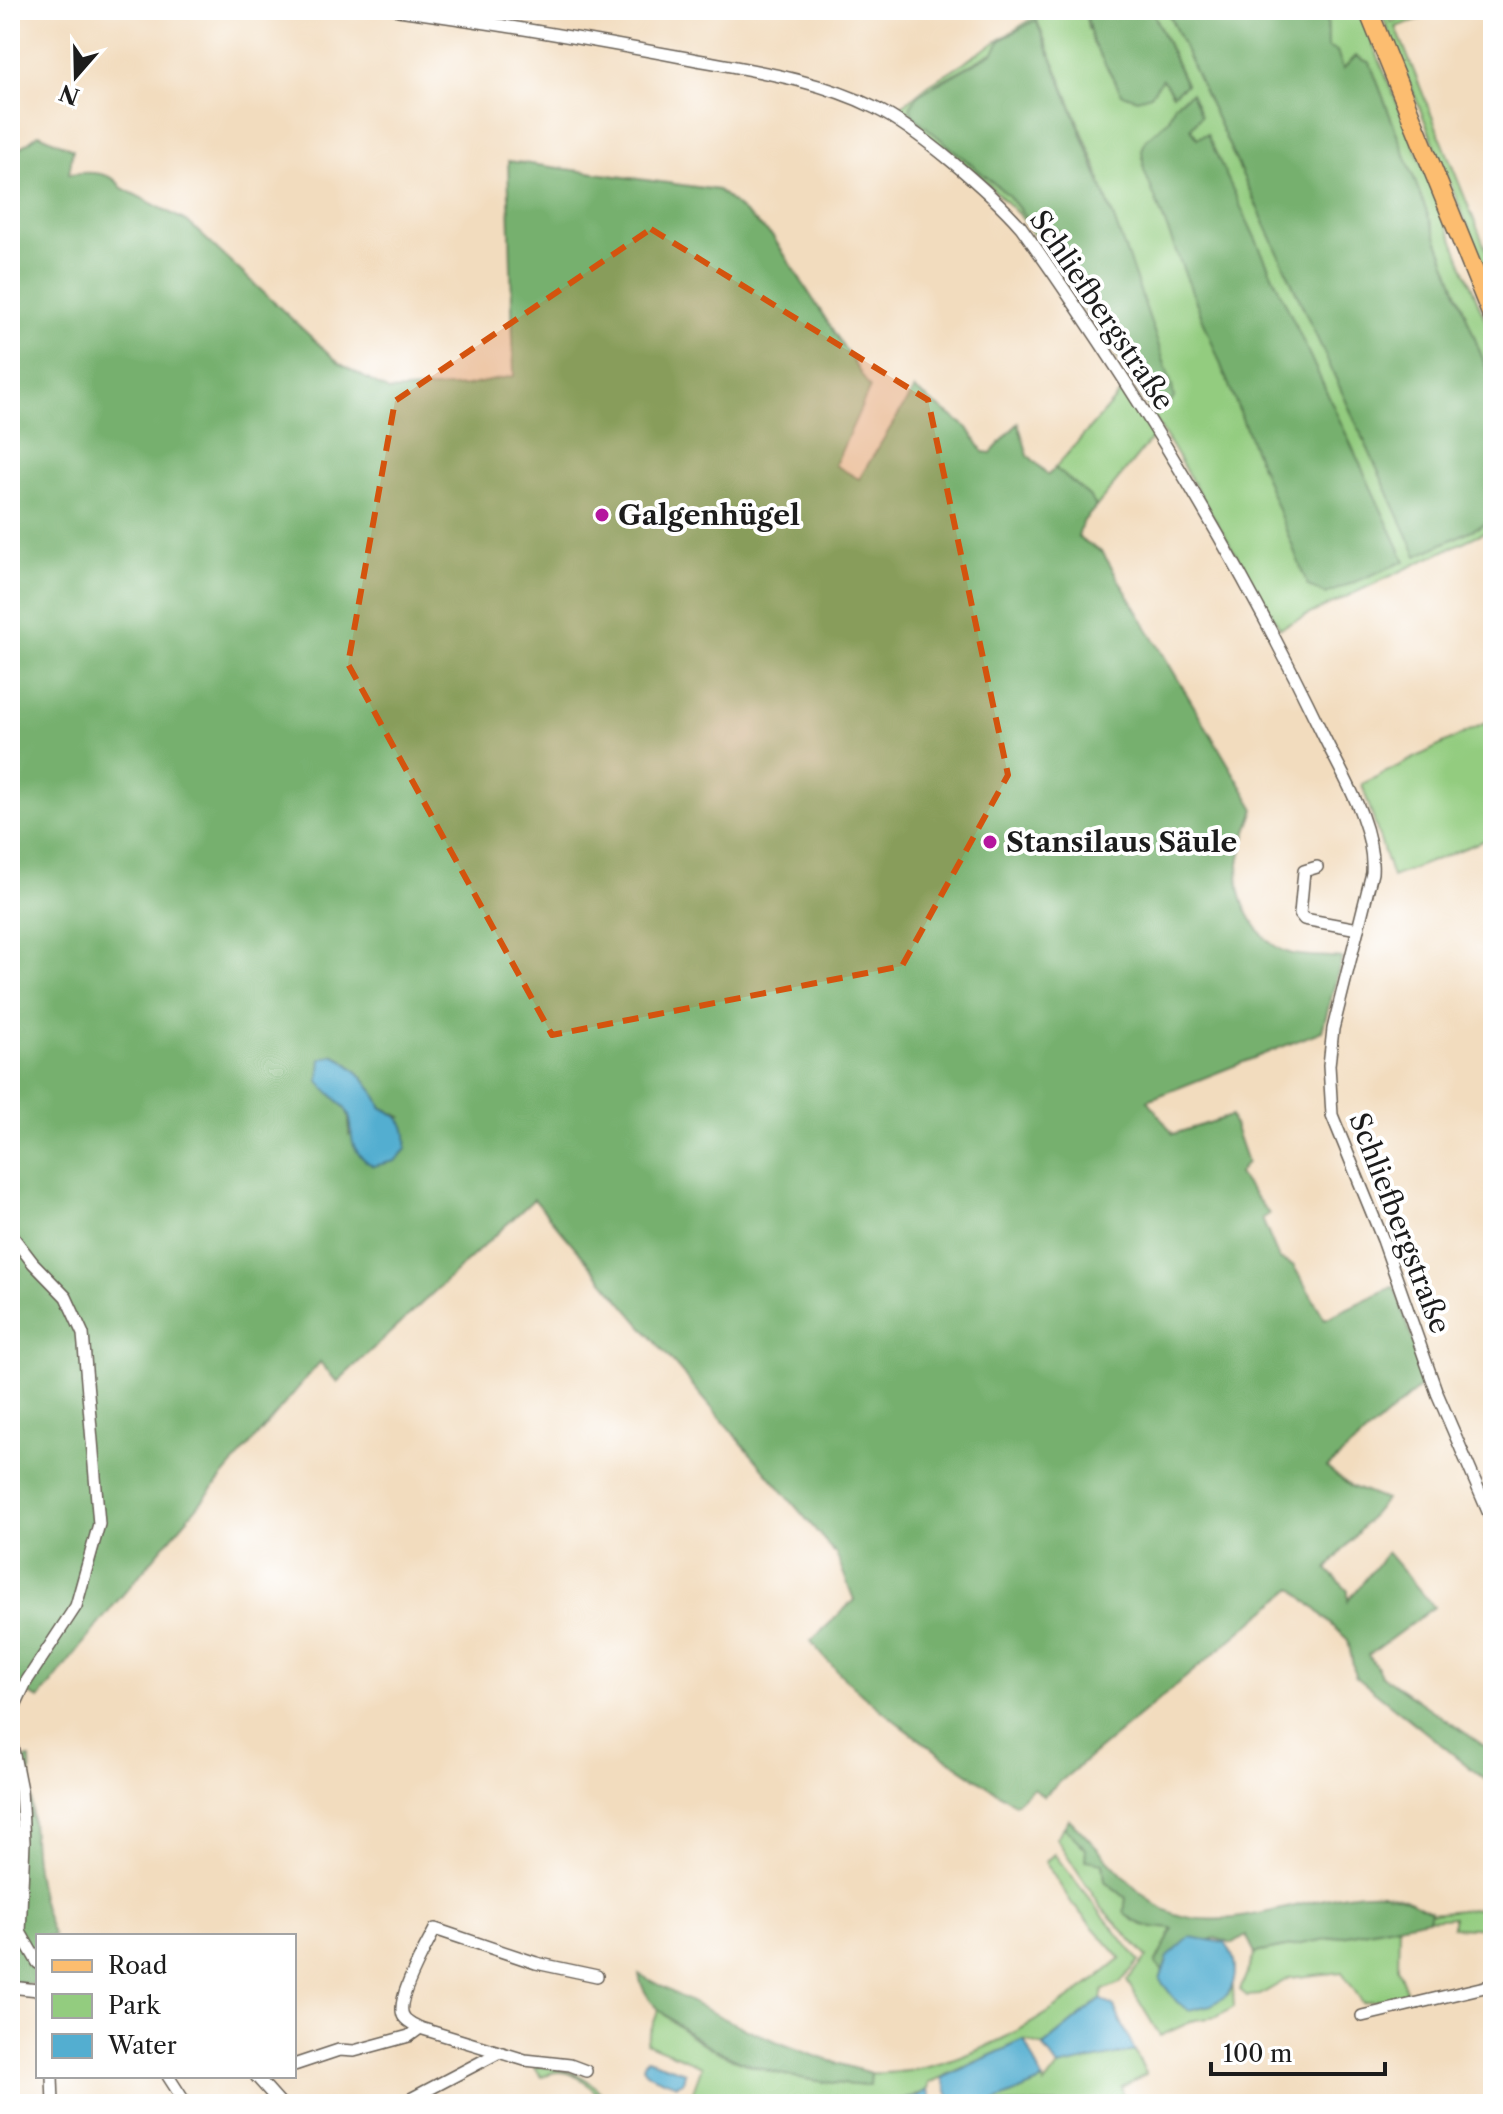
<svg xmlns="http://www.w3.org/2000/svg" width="1503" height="2114" viewBox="0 0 1503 2114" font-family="'Libre Caslon Text',serif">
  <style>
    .green { fill: #93cc7f; stroke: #58744e; stroke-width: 2; fill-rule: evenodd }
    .forest { fill: #76b06e; stroke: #496645; stroke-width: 2; fill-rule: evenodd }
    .water { fill: #53aed0; stroke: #386576; stroke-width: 2 }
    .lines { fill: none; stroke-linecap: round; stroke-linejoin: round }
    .street-casing { stroke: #675f55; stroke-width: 14 }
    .primary-casing { stroke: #675f55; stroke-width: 21 }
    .street { stroke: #fff; stroke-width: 11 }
    .primary { stroke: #fcbd6f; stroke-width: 18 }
    .marked { fill: #d4530e; fill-opacity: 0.2; stroke: #d4530e; stroke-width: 6; stroke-dasharray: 16 10; stroke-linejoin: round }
    .poi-dot { fill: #b5179e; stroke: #fff; stroke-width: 3 }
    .labels { text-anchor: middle; stroke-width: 8; stroke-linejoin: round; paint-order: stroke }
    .street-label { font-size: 28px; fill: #1c1c1c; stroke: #fff }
    .poi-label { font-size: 28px; font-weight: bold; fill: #1c1c1c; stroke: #fff; text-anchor: start }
  </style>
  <rect width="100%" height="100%" fill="#fff"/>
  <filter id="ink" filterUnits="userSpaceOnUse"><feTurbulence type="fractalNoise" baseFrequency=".0125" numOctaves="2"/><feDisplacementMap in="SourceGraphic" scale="16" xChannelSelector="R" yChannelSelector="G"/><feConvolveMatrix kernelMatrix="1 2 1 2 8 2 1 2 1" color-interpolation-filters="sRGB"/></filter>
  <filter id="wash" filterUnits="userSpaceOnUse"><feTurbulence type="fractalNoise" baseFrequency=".006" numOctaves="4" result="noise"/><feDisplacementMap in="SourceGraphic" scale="32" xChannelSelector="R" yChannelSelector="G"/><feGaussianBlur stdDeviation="1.8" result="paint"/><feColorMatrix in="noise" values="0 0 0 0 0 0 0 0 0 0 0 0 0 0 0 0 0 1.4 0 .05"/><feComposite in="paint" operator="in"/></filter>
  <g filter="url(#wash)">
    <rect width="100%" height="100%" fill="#f2dcbe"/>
    <g class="green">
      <path d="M 1046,10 L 1085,10 L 1088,29 L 1162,79 L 1173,94 L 1186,84 L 1152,10 L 1167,10 L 1417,555 L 1493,520 L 1493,528 L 1280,628 L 1116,354 L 1021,217 L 983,179 L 896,111 L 928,85 ZM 1037,21 L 1097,168 L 1103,192 L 1077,293 L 1060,257 L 1065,250 L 1063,237 L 1058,229 L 1039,235 L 1008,195 L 913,116 L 935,84 L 994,52 ZM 1175,104 L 1197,138 L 1207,134 L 1308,586 L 1146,141 L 1169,119 Z"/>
      <polygon points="1327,10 1359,10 1493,339 1493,386 1370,63 1356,57 1343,70 1328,48"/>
      <polygon points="1380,10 1386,10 1391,22 1431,10 1446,10 1396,27 1493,267 1493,289"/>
      <polygon points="1124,389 1153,437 1096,507 1089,496 1055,468"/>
      <polygon points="1493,719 1493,837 1392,877 1362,784"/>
      <path d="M 1064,1827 L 1103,1863 L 1105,1881 L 1126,1898 L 1125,1912 C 1138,1929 1153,1927 1173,1929 L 1155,1964 L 1163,1971 L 1160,1980 L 1227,1995 L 1233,1987 L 1234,2007 L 1217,2017 L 1195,2020 L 1160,2036 L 1127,1981 L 1147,1957 L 1101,1907 L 1056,1838 Z"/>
      <path d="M 1054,1854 L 1139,1961 L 1120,1983 L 1103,1990 L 1101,1999 L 1043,2046 L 1024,2040 L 929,2083 L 928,2090 C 907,2101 873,2104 851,2104 L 858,2100 L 849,2098 L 847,2104 L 694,2104 L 690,2099 L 702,2066 L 646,2043 L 659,2009 C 714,2066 793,2082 869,2086 L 871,2073 C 958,2077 1056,2013 1121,1959 L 1073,1905 L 1045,1862 Z"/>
      <polygon points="1493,1907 1493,1929 1453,1927 1453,1917 1429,1919 1430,1913"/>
      <polygon points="1399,1925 1398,1969 1408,1995 1363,2003 1342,1972 1289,1978 1260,1995 1247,1996 1240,1990 1255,1953"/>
      <polygon points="1135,2051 1146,2074 1121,2087 1124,2095 1112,2104 989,2104 1043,2081 1044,2085 1058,2067"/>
      <path d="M 533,2066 C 569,2069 589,2073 609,2104 L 604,2104 C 591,2084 568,2062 542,2077 Z"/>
    </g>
    <g class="forest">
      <polygon points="1085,10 1152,10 1186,85 1173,94 1162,79 1151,95 1137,99 1122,94 1093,43"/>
      <polygon points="1167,10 1327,10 1328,48 1337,51 1343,69 1356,56 1370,63 1493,386 1493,520 1417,556"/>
      <path d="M 1036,20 C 1086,141 1132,262 1172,386 L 1174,398 L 1170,403 L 1157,403 L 1077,293 L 1060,256 L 1065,250 L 1063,237 L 1058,230 L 1040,235 L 1008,195 L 913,116 L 910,107 L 918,95 L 994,52 L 1001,40 Z"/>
      <polygon points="1191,93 1201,116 1191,128 1197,138 1207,134 1405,561 1326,594 1308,586 1144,170 1142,150 1146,140 1169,119 1175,104"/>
      <path d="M 39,134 L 73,149 L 69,174 C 88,172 111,170 122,188 L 188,222 L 339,363 L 389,391 L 466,386 L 514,376 L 508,161 L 718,190 L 773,237 L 870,388 L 835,465 L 859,479 L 914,389 L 968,428 L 983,452 L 991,453 L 1018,423 L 1028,455 L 1048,475 L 1055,468 L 1089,496 L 1096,507 L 1082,523 L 1078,537 L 1103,553 L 1255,809 C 1239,853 1227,885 1255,925 C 1265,940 1276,950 1293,954 C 1308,957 1326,956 1342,958 L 1322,1031 L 1148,1100 L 1173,1134 L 1231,1116 L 1247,1162 L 1238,1174 L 1269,1214 L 1262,1219 L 1279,1259 L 1293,1265 L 1325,1319 L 1394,1286 L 1427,1381 L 1327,1468 L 1350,1486 L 1385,1500 L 1327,1569 L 1348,1591 L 1348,1601 L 1387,1552 L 1434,1607 L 1369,1655 L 1381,1675 L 1493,1752 L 1493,1786 L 1355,1676 L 1348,1640 L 1293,1588 L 1043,1796 L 1033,1788 L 1015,1804 C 952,1763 855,1700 811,1641 L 854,1600 L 836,1554 L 534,1199 L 337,1382 L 320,1362 L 114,1605 L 39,1699 L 17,1688 L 10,1702 L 10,156 ZM 334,1055 C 354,1066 373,1085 381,1107 L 401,1117 L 349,1135 L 349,1118 Z"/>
      <path d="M 30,1758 C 32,1815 30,1884 54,1936 L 38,1936 L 38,1985 L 10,1981 L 10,1761 Z"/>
      <path d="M 1069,1819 C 1093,1842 1131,1888 1157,1905 C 1220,1947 1324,1883 1392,1894 C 1405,1896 1418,1905 1431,1911 L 1429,1919 L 1255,1953 L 1246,1935 L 1232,1944 L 1215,1938 L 1176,1950 L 1163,1971 L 1155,1964 L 1173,1929 C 1153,1927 1138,1928 1124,1912 L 1126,1898 L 1105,1881 L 1103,1863 L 1085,1860 L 1086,1849 L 1064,1827 Z"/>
      <path d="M 639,1974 C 714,2016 787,2051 871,2073 L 870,2086 C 796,2082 727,2067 669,2018 C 655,2007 641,1992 639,1974 Z"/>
    </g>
    <g class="water">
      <path d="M 334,1055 C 354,1066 373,1085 381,1107 C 403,1118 408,1125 406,1149 L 395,1161 L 373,1166 C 340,1145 358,1127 346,1110 C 338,1099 327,1092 319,1081 L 321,1059 Z"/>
      <path d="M 1190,1937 L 1225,1943 C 1237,1958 1239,1978 1227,1995 L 1211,2005 L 1189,2010 L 1177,2002 L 1160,1980 L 1168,1957 Z"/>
      <polygon points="1101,1999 1114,2007 1135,2051 1058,2067 1043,2046"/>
      <polygon points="1024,2040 1043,2081 989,2104 952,2104 942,2078"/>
      <polygon points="647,2059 685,2072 683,2082 676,2085 646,2073 643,2066"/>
      <polygon points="928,2090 932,2104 868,2104 914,2098"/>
    </g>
  </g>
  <g filter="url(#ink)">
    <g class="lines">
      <g class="street-casing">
        <g id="street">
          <path d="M 398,10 C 495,23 591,40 687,58 C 750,70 817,79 875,108 C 918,129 989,191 1021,227 C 1134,386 1240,561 1324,737 C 1344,778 1375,826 1372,873 L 1333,1029 L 1329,1065 L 1332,1115 L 1383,1240 L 1437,1393 L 1493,1523"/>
          <polyline points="1317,867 1304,871 1300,914 1304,919 1358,929"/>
          <polyline points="10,1233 33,1263 66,1297 83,1334 99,1524 76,1606 26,1682 10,1716"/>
          <polyline points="10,1735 21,1790 24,1842 20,1932 38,1963"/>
          <polyline points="10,1987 38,1990"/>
          <polyline points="1362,2016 1493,1985"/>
          <polyline points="294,2065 339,2050 354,2051 409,2036 420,2028"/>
          <path d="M 586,2071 L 570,2065 L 525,2060 L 420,2028 C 415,2025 407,2022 404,2017 C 393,2002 427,1946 435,1929 L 536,1963 L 597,1976"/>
          <polyline points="52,2076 53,2104"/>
          <polyline points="168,2076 186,2104"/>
          <polyline points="256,2076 281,2104"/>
          <polyline points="401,2104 498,2053"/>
        </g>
      </g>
      <g class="primary-casing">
        <polyline id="primary" points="1368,10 1493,318"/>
      </g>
      <use href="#street" class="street"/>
      <use href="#primary" class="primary"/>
    </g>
  </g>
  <path class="marked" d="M 651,229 L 928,400 L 1008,775 L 902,966 L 552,1035 L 348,664 L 395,401 Z"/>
  <g class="poi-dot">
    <circle cx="602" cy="515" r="8"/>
    <circle cx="990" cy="842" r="8"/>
  </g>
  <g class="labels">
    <g class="street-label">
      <text transform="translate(1102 310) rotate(56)" y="10">Schliefbergstraße</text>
      <text transform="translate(1400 1223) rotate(69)" y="10">Schliefbergstraße</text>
    </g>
    <g class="poi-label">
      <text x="618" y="525">Galgenhügel</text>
      <text x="1006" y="852">Stansilaus Säule</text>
    </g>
  </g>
  <rect width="1503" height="2114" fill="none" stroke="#fff" stroke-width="40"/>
  <rect x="36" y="1934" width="260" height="144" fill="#ffffff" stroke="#a4a4a4" stroke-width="2"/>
  <rect x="52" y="1960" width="40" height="12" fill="#fcbd6f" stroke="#a4a4a4" stroke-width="2"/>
  <text x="108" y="1974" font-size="24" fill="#1c1c1c">Road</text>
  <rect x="52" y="1994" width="40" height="24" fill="#93cc7f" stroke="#a4a4a4" stroke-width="2"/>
  <text x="108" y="2014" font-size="24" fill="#1c1c1c">Park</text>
  <rect x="52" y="2034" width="40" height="24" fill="#53aed0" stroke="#a4a4a4" stroke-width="2"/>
  <text x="108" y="2054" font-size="24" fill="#1c1c1c">Water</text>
  <g transform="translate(76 76) rotate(200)" stroke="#ffffff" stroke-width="6" paint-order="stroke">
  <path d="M0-6L14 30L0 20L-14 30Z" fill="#1c1c1c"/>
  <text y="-12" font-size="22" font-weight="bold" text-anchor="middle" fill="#1c1c1c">N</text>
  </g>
  <path d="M1211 2062v12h174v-12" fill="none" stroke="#1c1c1c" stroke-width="4"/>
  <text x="1223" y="2062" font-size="24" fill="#1c1c1c" stroke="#ffffff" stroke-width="6" paint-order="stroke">100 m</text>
</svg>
